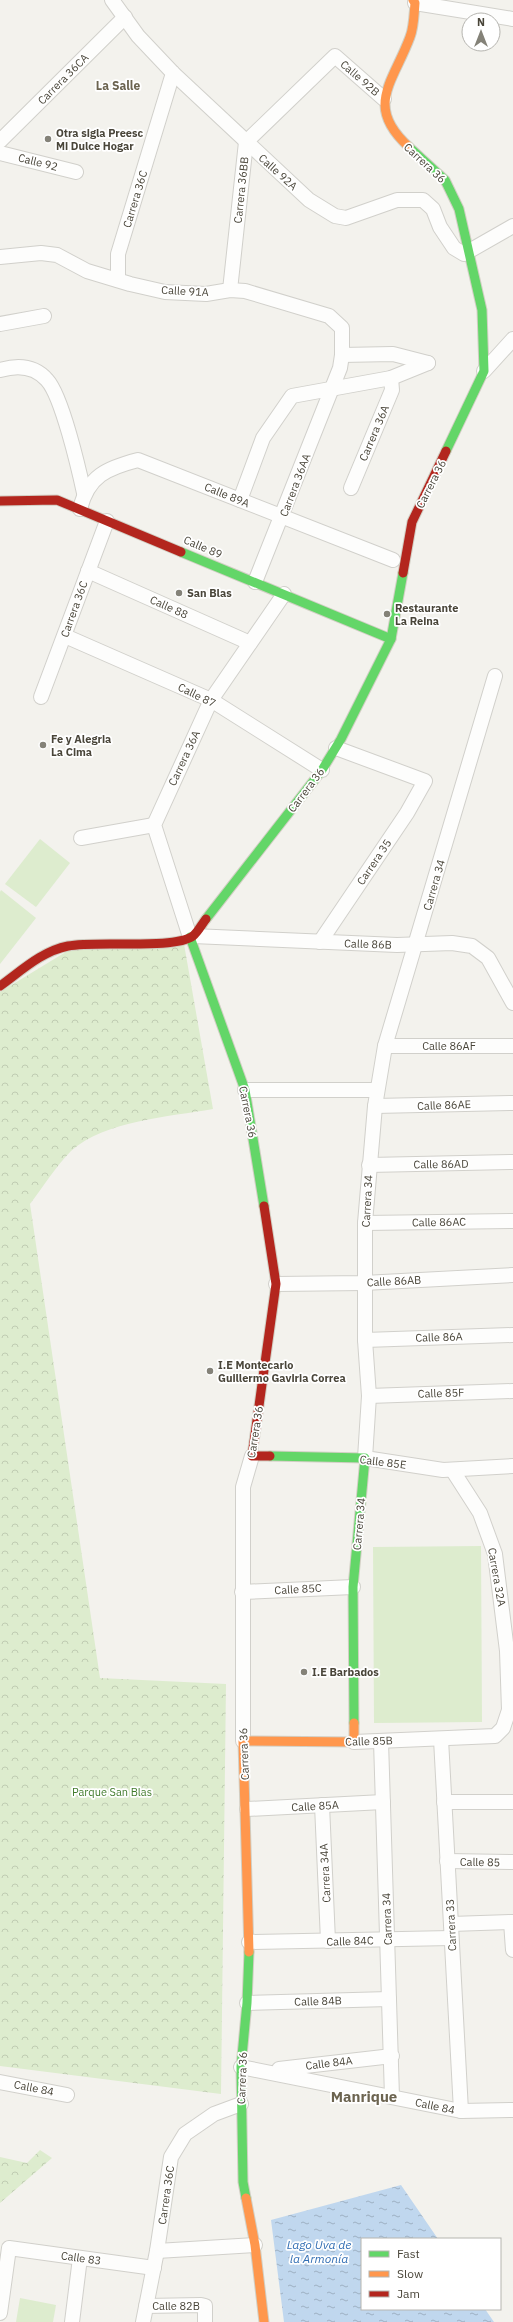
<svg xmlns="http://www.w3.org/2000/svg" width="513" height="2322" viewBox="0 0 513 2322" font-family="'IBM Plex Sans',sans-serif">
  <style>
    .forest { fill: url(#forest-crowns) }
    .pitch { fill: #ddecce }
    .water { fill: url(#water-ripples) }
    .lines { fill: none; stroke-linecap: round; stroke-linejoin: round }
    .street-casing { stroke: #d1d0cb; stroke-width: 16 }
    .fast-casing { stroke: #d2cfc4; stroke-width: 11 }
    .slow-casing { stroke: #d2cfc4; stroke-width: 11 }
    .jam-casing { stroke: #d2cfc4; stroke-width: 11 }
    .street { stroke: #fdfdfc; stroke-width: 14 }
    .fast { stroke: #63d668; stroke-width: 9 }
    .slow { stroke: #ff974d; stroke-width: 9 }
    .jam { stroke: #b3261e; stroke-width: 9 }
    .poi-dot { fill: #848278; stroke: #fff; stroke-width: 1.5 }
    .labels { text-anchor: middle; stroke-width: 3.5; stroke-linejoin: round; paint-order: stroke }
    .street-label { font-size: 11px; fill: #494539; stroke: #fff }
    .poi-label { font-size: 11px; font-weight: bold; fill: #494539; stroke: #fff; text-anchor: start }
    .park-label { font-size: 11px; fill: #417b2c; stroke: #fff }
    .neighbourhood-label { font-size: 12px; font-weight: bold; fill: #6c6450; stroke: #fff }
    .water-label { font-size: 12px; font-style: italic; fill: #336fb4; stroke: #fff }
    .district-label { font-size: 15px; font-weight: bold; fill: #6c6450; stroke: #fff }
  </style>
  <defs>
    <pattern id="forest-crowns" width="20" height="18" patternUnits="userSpaceOnUse"><rect width="20" height="18" fill="#ddecce"/><path d="M2 6a3 3 0 1 1 6 0M12 15a3 3 0 1 1 6 0" fill="none" stroke="#bfccb2"/></pattern>
    <pattern id="water-ripples" width="26" height="14" patternUnits="userSpaceOnUse"><rect width="26" height="14" fill="#c0d7ee"/><path d="M2 4q2-2 4 0t4 0M15 11q2-2 4 0t4 0" fill="none" stroke="#9eb0c2"/></pattern>
  </defs>
  <rect width="100%" height="100%" fill="#f3f2ed"/>
  <g class="forest">
    <path d="M 184,944 L 213,1109 C 169,1117 106,1120 71,1151 C 56,1166 43,1187 30,1204 L 100,1678 L 226,1684 L 221,2094 L 0,2066 L 0,992 L 69,950 Z"/>
    <polygon points="40,2150 52,2158 0,2203 0,2157 27,2163"/>
  </g>
  <g class="pitch">
    <polygon points="40,839 70,863 36,907 5,884"/>
    <polygon points="1,890 36,918 0,964 0,892"/>
    <polygon points="481,1546 482,1722 374,1723 373,1547"/>
    <polygon points="20,2298 56,2305 53,2322 16,2322"/>
  </g>
  <polygon class="water" points="401,2185 438,2239 362,2239 362,2309 485,2309 494,2322 284,2322 271,2220"/>
  <g class="lines">
    <g class="street-casing">
      <g id="street">
        <polyline points="112,0 138,36 173,73 309,200 335,216 346,218 397,200 423,200 433,209 440,227 454,248 464,254 513,226"/>
        <polyline points="415,3 513,19"/>
        <polyline points="0,141 125,17"/>
        <polyline points="0,153 76,172"/>
        <polyline points="0,257 41,253 57,255 87,271 130,284 165,292 206,294 230,290 245,291 329,316 342,328 342,355 340,368 255,582"/>
        <polyline points="118,280 118,254 173,73"/>
        <polyline points="230,290 246,142 335,56 384,99"/>
        <polyline points="0,324 44,316"/>
        <polyline points="342,355 393,354 428,363"/>
        <path d="M 0,370 C 17,365 34,365 47,380 C 62,396 79,470 84,493"/>
        <polyline points="484,371 513,339"/>
        <polyline points="351,488 392,390 391,378"/>
        <polyline points="240,500 263,438 292,396 391,378 428,363"/>
        <path d="M 80,509 C 88,476 107,468 138,460 L 393,560"/>
        <polyline points="88,571 250,643"/>
        <polyline points="65,636 211,700 322,770"/>
        <polyline points="495,676 385,1046 375,1106 365,1223 365,1340 369,1396 365,1458 443,1470 513,1466"/>
        <polyline points="41,697 107,521"/>
        <polyline points="81,838 154,825"/>
        <polyline points="193,936 397,945 452,943 472,946 488,958 513,1003"/>
        <polyline points="190,937 154,825 211,700 284,594"/>
        <polyline points="320,942 407,813 425,781 336,748"/>
        <polyline points="385,1046 513,1046"/>
        <polyline points="245,1090 377,1090"/>
        <polyline points="375,1106 513,1103"/>
        <polyline points="369,1165 513,1162"/>
        <polyline points="365,1223 513,1221"/>
        <polyline points="276,1284 364,1283 513,1275"/>
        <polyline points="365,1340 513,1335"/>
        <polyline points="369,1396 513,1391"/>
        <polyline points="242,1592 353,1587"/>
        <polyline points="441,1739 461,2111"/>
        <polyline points="243,1741 243,1487 252,1456"/>
        <polyline points="381,1741 392,2097"/>
        <polyline points="354,1742 495,1736 503,1728 509,1710 507,1651 495,1554 480,1513 453,1471"/>
        <polyline points="444,1802 513,1802"/>
        <polyline points="322,1805 328,1941"/>
        <polyline points="247,1809 383,1802"/>
        <polyline points="447,1861 513,1862"/>
        <polyline points="511,1922 513,1950"/>
        <polyline points="451,1924 513,1922"/>
        <polyline points="249,1942 451,1938"/>
        <polyline points="247,2003 389,1999"/>
        <polyline points="241,2067 461,2111 513,2110"/>
        <polyline points="279,2069 392,2056"/>
        <polyline points="0,2082 67,2095"/>
        <polyline points="157,2251 255,2245"/>
        <polyline points="146,2306 201,2305 205,2306 205,2322"/>
        <polyline points="0,2313 9,2248 154,2268"/>
        <polyline points="72,2322 80,2258"/>
        <polyline points="143,2322 157,2251 171,2157 185,2134 214,2114 241,2104"/>
      </g>
    </g>
    <g class="fast-casing">
      <g id="fast">
        <polyline points="409,147 445,180 459,209 482,310 484,371 446,451"/>
        <polyline points="181,552 391,639"/>
        <polyline points="206,919 322,770 341,739 391,639 403,573"/>
        <polyline points="190,937 245,1090 264,1206"/>
        <polyline points="270,1456 365,1458 353,1587 354,1723"/>
        <polyline points="246,2198 243,2182 241,2067 247,2003 249,1952"/>
      </g>
    </g>
    <g class="slow-casing">
      <g id="slow">
        <path d="M 409,147 C 364,106 393,83 410,37 C 414,27 414,14 415,3 L 413,0"/>
        <polyline points="249,1952 243,1741 354,1742 354,1723"/>
        <polyline points="246,2198 255,2245 264,2322"/>
      </g>
    </g>
    <g class="jam-casing">
      <g id="jam">
        <polyline points="0,501 57,500 181,552"/>
        <polyline points="403,573 412,522 446,451"/>
        <path d="M 0,986 C 21,971 42,951 68,946 C 97,940 173,950 193,936 C 198,932 202,924 206,919"/>
        <polyline points="264,1206 276,1284 252,1456 270,1456"/>
      </g>
    </g>
    <use href="#street" class="street"/>
    <use href="#fast" class="fast"/>
    <use href="#slow" class="slow"/>
    <use href="#jam" class="jam"/>
  </g>
  <g class="poi-dot">
    <circle cx="48" cy="139" r="4"/>
    <circle cx="179" cy="593" r="4"/>
    <circle cx="387" cy="614" r="4"/>
    <circle cx="43" cy="745" r="4"/>
    <circle cx="210" cy="1371" r="4"/>
    <circle cx="304" cy="1672" r="4"/>
  </g>
  <g class="labels">
    <g class="street-label">
      <text transform="translate(360 78) rotate(41)" y="4">Calle 92B</text>
      <text transform="translate(63 79) rotate(-45)" y="4">Carrera 36CA</text>
      <text transform="translate(38 162) rotate(14)" y="4">Calle 92</text>
      <text transform="translate(425 163) rotate(43)" y="4">Carrera 36</text>
      <text transform="translate(278 172) rotate(42)" y="4">Calle 92A</text>
      <text transform="translate(241 190) rotate(-84)" y="4">Carrera 36BB</text>
      <text transform="translate(135 199) rotate(-73)" y="4">Carrera 36C</text>
      <text transform="translate(185 291) rotate(3)" y="4">Calle 91A</text>
      <text transform="translate(374 433) rotate(-67)" y="4">Carrera 36A</text>
      <text transform="translate(431 484) rotate(-63)" y="4">Carrera 36</text>
      <text transform="translate(295 485) rotate(-69)" y="4">Carrera 36AA</text>
      <text transform="translate(227 495) rotate(22)" y="4">Calle 89A</text>
      <text transform="translate(203 547) rotate(23)" y="4">Calle 89</text>
      <text transform="translate(169 607) rotate(24)" y="4">Calle 88</text>
      <text transform="translate(74 609) rotate(-70)" y="4">Carrera 36C</text>
      <text transform="translate(197 695) rotate(26)" y="4">Calle 87</text>
      <text transform="translate(184 758) rotate(-65)" y="4">Carrera 36A</text>
      <text transform="translate(306 790) rotate(-53)" y="4">Carrera 36</text>
      <text transform="translate(374 862) rotate(-56)" y="4">Carrera 35</text>
      <text transform="translate(434 885) rotate(-74)" y="4">Carrera 34</text>
      <text transform="translate(368 944) rotate(2)" y="4">Calle 86B</text>
      <text x="449" y="1050">Calle 86AF</text>
      <text transform="translate(444 1105) rotate(-2)" y="4">Calle 86AE</text>
      <text transform="translate(248 1112) rotate(79)" y="4">Carrera 36</text>
      <text transform="translate(441 1164) rotate(-1)" y="4">Calle 86AD</text>
      <text transform="translate(367 1201) rotate(-87)" y="4">Carrera 34</text>
      <text transform="translate(439 1222) rotate(-1)" y="4">Calle 86AC</text>
      <text transform="translate(394 1281) rotate(-3)" y="4">Calle 86AB</text>
      <text transform="translate(439 1337) rotate(-2)" y="4">Calle 86A</text>
      <text transform="translate(441 1393) rotate(-2)" y="4">Calle 85F</text>
      <text transform="translate(255 1432) rotate(-81)" y="4">Carrera 36</text>
      <text transform="translate(383 1462) rotate(7)" y="4">Calle 85E</text>
      <text transform="translate(359 1524) rotate(-85)" y="4">Carrera 34</text>
      <text transform="translate(497 1577) rotate(80)" y="4">Carrera 32A</text>
      <text transform="translate(298 1589) rotate(-3)" y="4">Calle 85C</text>
      <text transform="translate(369 1741) rotate(-2)" y="4">Calle 85B</text>
      <text transform="translate(244 1754) rotate(-92)" y="4">Carrera 36</text>
      <text transform="translate(315 1806) rotate(-3)" y="4">Calle 85A</text>
      <text transform="translate(480 1862) rotate(1)" y="4">Calle 85</text>
      <text transform="translate(325 1873) rotate(-93)" y="4">Carrera 34A</text>
      <text transform="translate(387 1919) rotate(-92)" y="4">Carrera 34</text>
      <text transform="translate(451 1925) rotate(-93)" y="4">Carrera 33</text>
      <text transform="translate(350 1941) rotate(-2)" y="4">Calle 84C</text>
      <text transform="translate(318 2001) rotate(-2)" y="4">Calle 84B</text>
      <text transform="translate(329 2063) rotate(-7)" y="4">Calle 84A</text>
      <text transform="translate(242 2078) rotate(-88)" y="4">Carrera 36</text>
      <text transform="translate(34 2088) rotate(11)" y="4">Calle 84</text>
      <text transform="translate(435 2106) rotate(12)" y="4">Calle 84</text>
      <text transform="translate(166 2195) rotate(-82)" y="4">Carrera 36C</text>
      <text transform="translate(81 2258) rotate(8)" y="4">Calle 83</text>
      <text x="176" y="2310">Calle 82B</text>
    </g>
    <g class="poi-label">
      <text x="56" y="137">Otra sigla Preesc<tspan x="56" dy="13">Mi Dulce Hogar</tspan></text>
      <text x="187" y="597">San Blas</text>
      <text x="395" y="612">Restaurante<tspan x="395" dy="13">La Reina</tspan></text>
      <text x="51" y="743">Fe y Alegria<tspan x="51" dy="13">La Cima</tspan></text>
      <text x="218" y="1369">I.E Montecarlo<tspan x="218" dy="13">Guillermo Gaviria Correa</tspan></text>
      <text x="312" y="1676">I.E Barbados</text>
    </g>
    <g class="park-label">
      <text x="112" y="1796">Parque San Blas</text>
    </g>
    <g class="neighbourhood-label">
      <text x="118" y="90">La Salle</text>
    </g>
    <g class="water-label">
      <text x="319" y="2249">Lago Uva de<tspan x="319" dy="14">la Armonía</tspan></text>
    </g>
    <g class="district-label">
      <text x="364" y="2102">Manrique</text>
    </g>
  </g>
  <rect x="361" y="2238" width="140" height="72" fill="#ffffff" stroke="#b6b5b0"/>
  <rect x="369" y="2251" width="20" height="6" fill="#63d668" stroke="#b6b5b0"/>
  <text x="397" y="2258" font-size="12" fill="#494539">Fast</text>
  <rect x="369" y="2271" width="20" height="6" fill="#ff974d" stroke="#b6b5b0"/>
  <text x="397" y="2278" font-size="12" fill="#494539">Slow</text>
  <rect x="369" y="2291" width="20" height="6" fill="#b3261e" stroke="#b6b5b0"/>
  <text x="397" y="2298" font-size="12" fill="#494539">Jam</text>
  <g transform="translate(481 32)"><circle r="19" fill="#ffffff" stroke="#b6b5b0"/>
  <path d="M0-3L7 15L0 10L-7 15Z" fill="#848278"/>
  <text y="-6" font-size="11" font-weight="bold" text-anchor="middle" fill="#494539">N</text>
  </g>
</svg>
